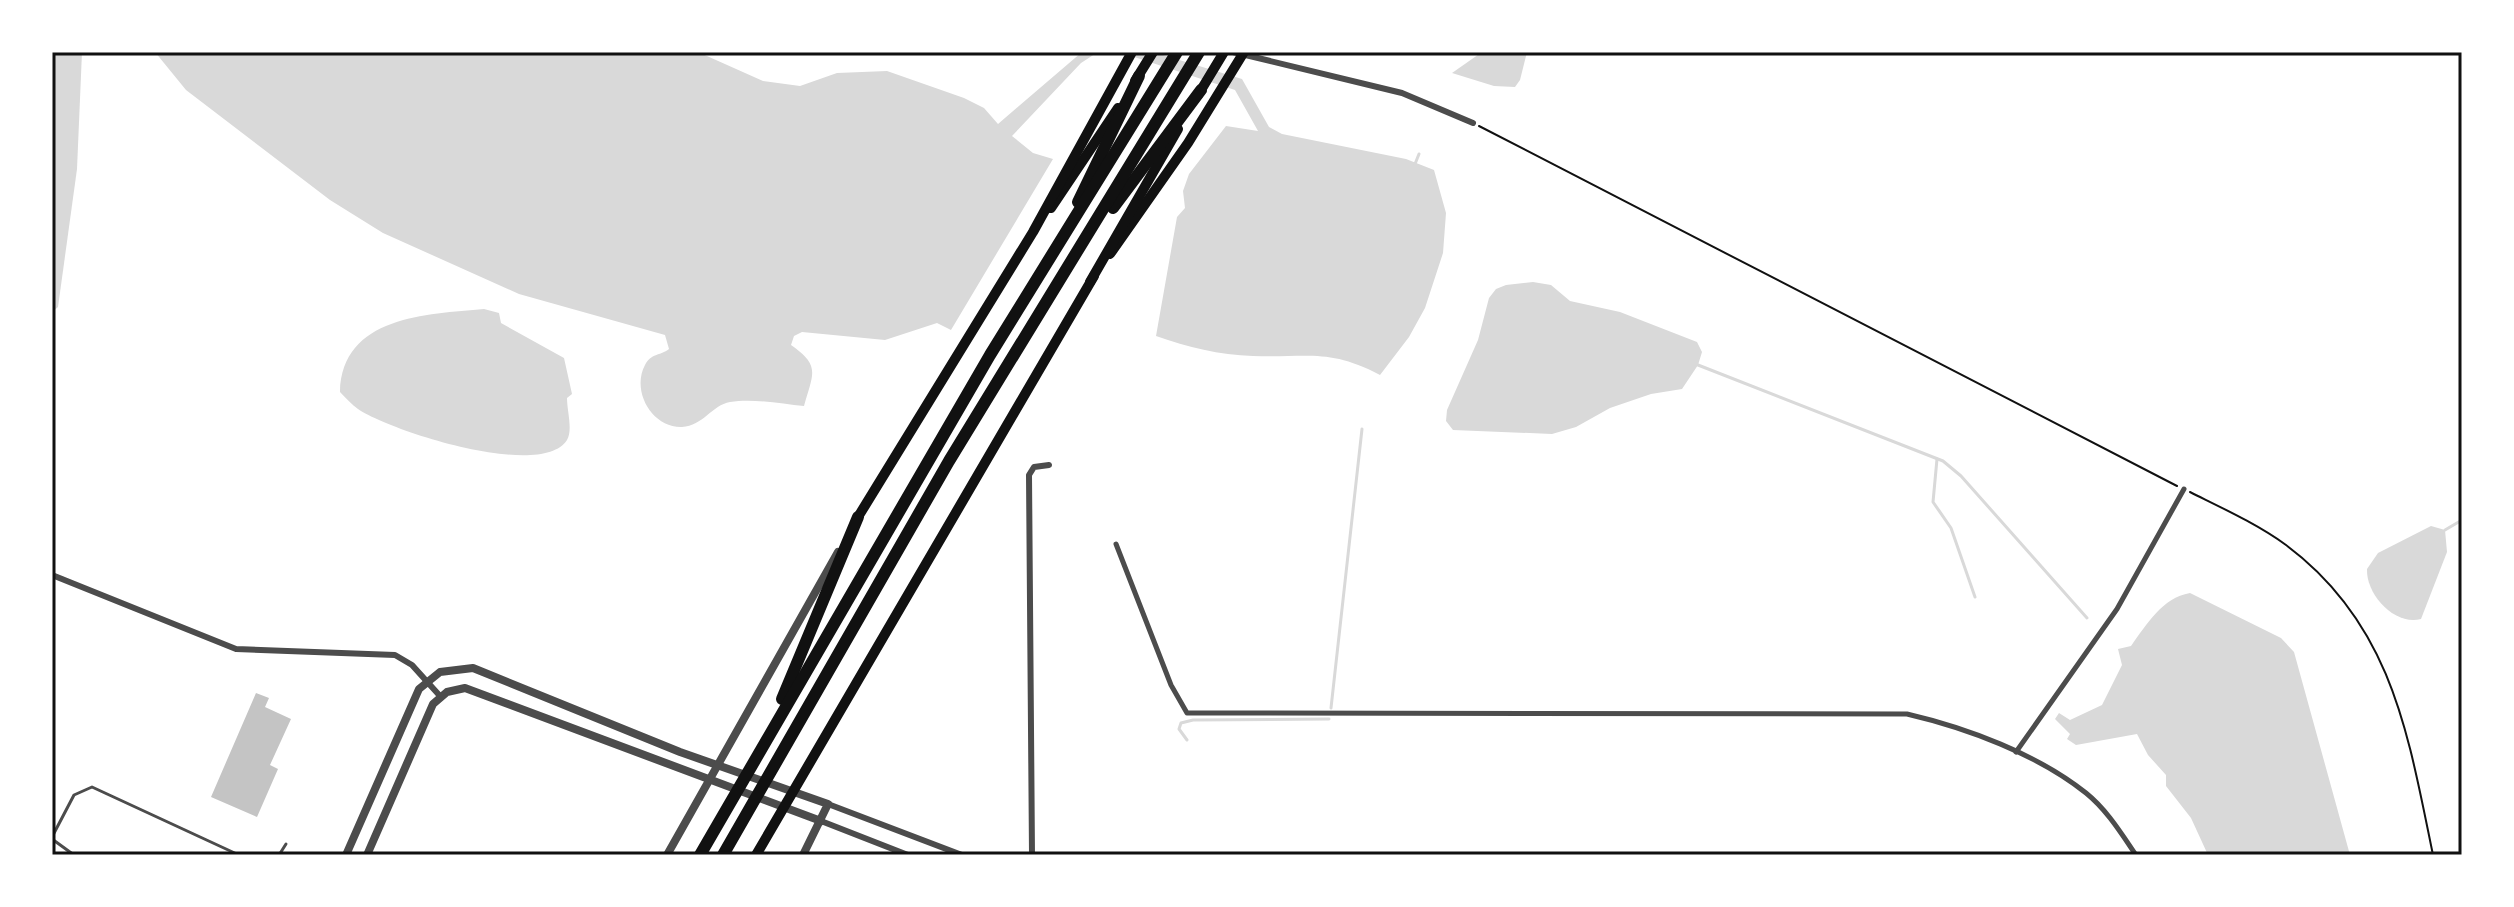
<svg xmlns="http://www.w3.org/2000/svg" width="2514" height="907" viewBox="0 0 2514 907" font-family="Poppins,sans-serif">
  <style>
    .water { fill: #d9d9d9 }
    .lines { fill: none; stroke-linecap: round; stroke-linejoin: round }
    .stream { stroke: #d9d9d9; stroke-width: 3 }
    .building { fill: #c4c4c4 }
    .path { stroke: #111; stroke-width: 2 }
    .service { stroke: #4c4c4c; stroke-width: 3 }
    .pedestrian { stroke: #4c4c4c; stroke-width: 5 }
    .minor { stroke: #4c4c4c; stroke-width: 6 }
    .tertiary { stroke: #4c4c4c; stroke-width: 8 }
    .primary { stroke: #111; stroke-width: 10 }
    .trunk { stroke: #111; stroke-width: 10 }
    .motorway { stroke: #111; stroke-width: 12 }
    .neatline { fill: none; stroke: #111; stroke-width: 3 }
  </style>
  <rect width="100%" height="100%" fill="#fff"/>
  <g class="water">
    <polygon points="52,52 82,52 77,169 58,307 52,312"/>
    <path d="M 155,52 L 698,52 L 763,81 L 800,86 L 837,73 L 887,71 L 964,98 L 984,108 L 998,124 L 1082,52 L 1098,52 L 1081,63 L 1012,136 L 1033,153 L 1053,159 L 951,330 L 937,323 L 885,340 L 802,332 L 794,336 L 791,345 C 821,366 813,373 804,406 C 781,404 753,398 730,402 C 712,405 703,426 682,427 C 652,428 631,391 645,365 C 651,353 660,356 669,349 L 665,335 L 519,294 L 383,233 L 330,200 L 186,90 Z"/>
    <path d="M 1119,52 L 1153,52 L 1242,79 L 1269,127 L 1282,134 L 1406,159 L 1434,170 L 1446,213 L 1443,253 L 1425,308 L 1409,337 L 1380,375 C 1329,348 1307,358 1253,356 C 1219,355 1188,347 1156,336 L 1177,217 L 1185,208 L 1183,191 L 1189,174 L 1226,126 L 1258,131 L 1235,90 Z"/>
    <polygon points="1482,52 1527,52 1520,80 1515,87 1494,86 1452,73"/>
    <polygon points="1533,282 1551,285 1570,301 1620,312 1697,342 1702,352 1698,365 1682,389 1651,394 1610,408 1576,427 1552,434 1453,430 1446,421 1447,410 1478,340 1489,298 1496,289 1506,285"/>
    <path d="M 484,309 L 499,313 L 501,323 L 564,358 L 572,394 L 567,398 C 567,411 573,430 567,440 C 542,480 390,431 358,409 C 352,405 346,398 340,392 C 342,316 427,314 484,309 Z"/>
    <path d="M 2431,526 L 2445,530 L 2447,552 L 2421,619 C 2395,626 2366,595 2367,569 L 2378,553 Z"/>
    <path d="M 2190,593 L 2281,638 L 2294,652 L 2350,855 L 2208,855 L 2191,818 L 2166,786 L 2166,775 L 2148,755 L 2137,734 L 2076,745 L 2067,739 L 2070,734 L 2055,719 L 2059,713 L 2070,720 L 2102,705 L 2122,665 L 2118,649 L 2131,646 C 2147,624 2162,598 2190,593 Z"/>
  </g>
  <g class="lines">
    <g class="stream">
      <polyline points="1415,164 1419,154"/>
      <polyline points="1698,365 1943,461 1961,476 2087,618"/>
      <polyline points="1937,459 1933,502 1951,528 1975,597"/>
      <polyline points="2445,530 2462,520"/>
      <polyline points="1331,708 1362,429"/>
      <polyline points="1187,740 1179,729 1181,723 1193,720 1329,719"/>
    </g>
  </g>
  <polygon class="building" points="256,693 269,698 265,707 291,719 270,765 278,769 257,817 211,797"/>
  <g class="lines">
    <g class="path">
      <polyline points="1479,126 2177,486"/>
      <path d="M 2190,492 C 2222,508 2257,524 2286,545 C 2392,624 2408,734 2433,855"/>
    </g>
    <g class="service">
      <polyline points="52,837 74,795 92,787 239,855"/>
      <polyline points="52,839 74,855"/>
      <polyline points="279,855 286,844"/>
    </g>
    <g class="pedestrian">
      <path d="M 1116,544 L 1171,685 L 1187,713 L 1907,714 C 1967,728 2037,754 2086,793 C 2107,810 2121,833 2136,855"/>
      <polyline points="2016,752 2117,609 2184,489"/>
    </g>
    <g class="minor">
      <polyline points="1233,52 1402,93 1473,123"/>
      <polyline points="52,575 236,649 395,655 412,665 440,696"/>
      <polyline points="828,804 962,855"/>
      <polyline points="821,821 908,855"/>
      <polyline points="1032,855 1029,475 1034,467 1049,465"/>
    </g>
    <g class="tertiary">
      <polyline points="346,855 419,689 440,672 473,668 680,752 828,804 803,855"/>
      <polyline points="367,855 433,704 447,692 465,688 821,821"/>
      <polyline points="667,855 838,552"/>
    </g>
    <g class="primary">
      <polyline points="1110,254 1188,143 1244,52"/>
      <polyline points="756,855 1094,276"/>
    </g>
    <g class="trunk">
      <polyline points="1135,81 1153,52"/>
      <polyline points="1198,95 1224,52"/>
      <polyline points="1051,208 1118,108"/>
      <polyline points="1090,282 1178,129"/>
      <polyline points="858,517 1033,232 1132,52"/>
    </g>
    <g class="motorway">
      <polyline points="1078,202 1139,76"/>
      <polyline points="1113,208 1201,90"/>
      <polyline points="782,699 858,517"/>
      <polyline points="700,855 990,355 1177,52"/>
      <polyline points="723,855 949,461 1199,52"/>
    </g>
  </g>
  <rect width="2514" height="907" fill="none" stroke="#ffffff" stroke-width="108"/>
  <rect x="54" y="54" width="2406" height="799" class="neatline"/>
</svg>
